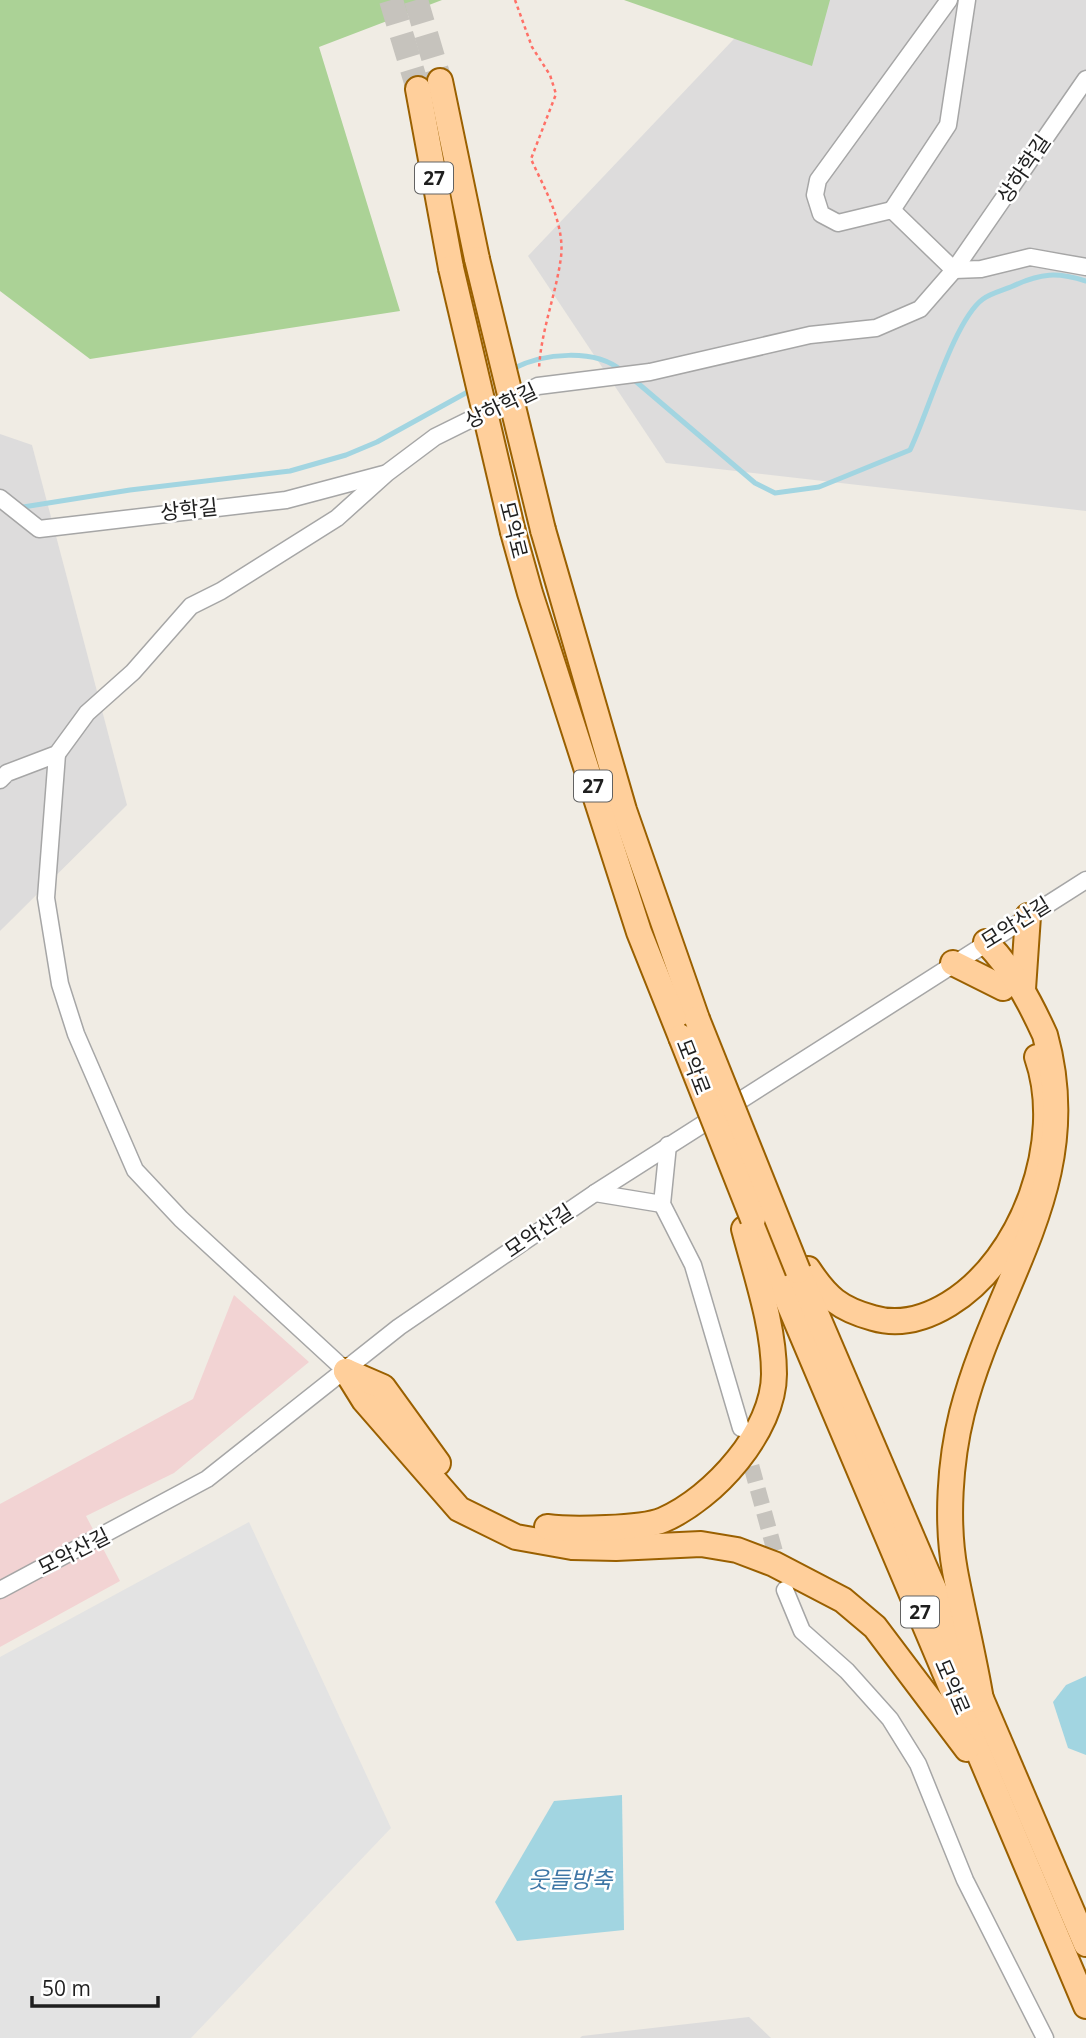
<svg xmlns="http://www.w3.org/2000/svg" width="1086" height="2038" viewBox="0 0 1086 2038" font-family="'Open Sans','Noto Sans KR',sans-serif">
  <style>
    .residential { fill: #dddcdc }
    .commercial { fill: #f2d3d3 }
    .forest { fill: #abd296 }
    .parking { fill: #e3e3e3 }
    .water { fill: #a2d5e1 }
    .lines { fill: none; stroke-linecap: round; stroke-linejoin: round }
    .stream { stroke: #a2d5e1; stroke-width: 5 }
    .street-tunnel { stroke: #c6c3bd; stroke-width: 16; stroke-dasharray: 16 8; stroke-linecap: butt }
    .primary-tunnel { stroke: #c6c3bd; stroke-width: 24; stroke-dasharray: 24 12; stroke-linecap: butt }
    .street-casing { stroke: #a6a6a6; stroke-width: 19 }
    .primary-casing { stroke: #9a6000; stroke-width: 28 }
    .path { stroke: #ff7067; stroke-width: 2.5; stroke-dasharray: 3.5 3.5; stroke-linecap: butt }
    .street { stroke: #fff; stroke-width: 16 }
    .primary { stroke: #ffcf9b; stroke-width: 24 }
    .primary-bridge-casing { stroke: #9a6000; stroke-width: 28; stroke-linecap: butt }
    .primary-bridge { stroke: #ffcf9b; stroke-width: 24 }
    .labels { text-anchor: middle; stroke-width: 5; stroke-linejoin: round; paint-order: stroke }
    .shield { fill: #fff; stroke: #626262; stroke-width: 2 }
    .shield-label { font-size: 19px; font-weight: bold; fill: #1f1f1f }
    .street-label { font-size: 21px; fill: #1f1f1f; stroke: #fff }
    .water-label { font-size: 23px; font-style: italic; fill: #3f77a6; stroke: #fff }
  </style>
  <rect width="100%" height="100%" fill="#f0ece4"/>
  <g class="residential">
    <polygon points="771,0 1086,0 1086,511 666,463 528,256"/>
    <polygon points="0,434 32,445 127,805 0,931"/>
    <polygon points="749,2017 771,2038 580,2038 582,2036"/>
  </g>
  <polygon class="commercial" points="234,1295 309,1362 174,1473 86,1516 120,1581 0,1647 0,1504 193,1399"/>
  <g class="forest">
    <polygon points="0,0 442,0 319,47 400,311 90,359 0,291"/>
    <polygon points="624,0 830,0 812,66"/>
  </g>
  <polygon class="parking" points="249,1522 391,1828 191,2038 0,2038 0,1657"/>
  <g class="water">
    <polygon points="1086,1676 1086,1755 1068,1748 1053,1702 1066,1685"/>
    <polygon points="622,1795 624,1930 517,1941 495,1902 554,1801"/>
  </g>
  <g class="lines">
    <g class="stream">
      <path d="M 512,369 C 543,353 595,348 622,371"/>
      <path d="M 633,379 L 755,483 L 775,493 L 819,487 L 910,450 C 928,413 954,320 983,299 C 991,293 1004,290 1013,286 C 1041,273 1057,272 1086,281"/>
      <polyline points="17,508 130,490 290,471 346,455 377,442 473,389"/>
    </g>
    <polyline class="street-tunnel" points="745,1443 780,1570"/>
    <g class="primary-tunnel">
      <polyline points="391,0 418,89"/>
      <polyline points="416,0 440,81"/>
    </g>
    <g class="street-casing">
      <g id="street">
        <polyline points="949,0 818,180 815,195 821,214 838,223 892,210 954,270 981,269 1030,257 1086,267"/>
        <polyline points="892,210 948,125 967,0"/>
        <polyline points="0,498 39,529 286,500 384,474"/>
        <polyline points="57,754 46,898 60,984 76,1034 135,1170 181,1219 346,1371"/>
        <polyline points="0,780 7,773 57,754 87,713 133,672 191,606 221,591 337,518 387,473 435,437 538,386 650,372 810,335 876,328 920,309 954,270 1086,79"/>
        <polyline points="668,1145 662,1204 693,1265 741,1428"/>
        <polyline points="595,1193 662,1204"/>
        <polyline points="0,1590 207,1479 399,1327 595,1193 1086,880"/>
        <polyline points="785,1590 802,1631 847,1671 890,1719 918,1764 965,1880 1045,2038"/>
      </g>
    </g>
    <g class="primary-casing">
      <g id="primary">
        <polyline points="440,81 477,259"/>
        <polyline points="418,89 451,268"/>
        <polyline points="543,530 624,810 697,1019"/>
        <polyline points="513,532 530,593 639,932 681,1037"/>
        <polyline points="953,963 1003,988"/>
        <polyline points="1023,989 1028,916"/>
        <polyline points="753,1219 1086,2006"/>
        <path d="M 808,1269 C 827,1298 840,1309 873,1318 C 900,1326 926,1318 949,1304 C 1023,1259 1066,1140 1037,1057"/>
        <polyline points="798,1271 1086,1944"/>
        <polyline points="346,1371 364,1400 459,1509 516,1537 572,1547 616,1548 701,1544 737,1550 774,1564 843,1600 875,1627 967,1749"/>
        <polyline points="346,1371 383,1387 438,1463"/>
        <path d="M 547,1527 C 571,1530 642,1529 663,1520 C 714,1498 774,1431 774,1374 C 774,1326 756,1275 744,1229"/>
        <path d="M 981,1700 C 974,1657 963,1614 955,1571 C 946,1522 950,1461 962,1413 C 996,1279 1086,1183 1045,1035 C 1029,1000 1013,970 986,942"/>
      </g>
    </g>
    <path class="path" d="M 515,0 L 532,47 L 550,75 L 556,94 L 531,159 C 544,188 565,223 561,257 C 556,295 541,330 539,369"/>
    <use href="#street" class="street"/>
    <use href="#primary" class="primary"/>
    <g class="primary-bridge-casing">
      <g id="primary-bridge">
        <polyline points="477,259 543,530"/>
        <polyline points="451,268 513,532"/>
        <polyline points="697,1019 798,1271"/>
        <polyline points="681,1037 753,1219"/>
      </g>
    </g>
    <use href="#primary-bridge" class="primary-bridge"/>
  </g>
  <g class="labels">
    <g class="shield">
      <rect x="415" y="162.5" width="38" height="31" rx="5"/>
      <rect x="574" y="770.5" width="38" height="31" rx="5"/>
      <rect x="901" y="1596.5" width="38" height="31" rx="5"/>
    </g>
    <g class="shield-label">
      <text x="434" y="185">27</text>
      <text x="593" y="793">27</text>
      <text x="920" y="1619">27</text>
    </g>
    <g class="street-label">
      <text transform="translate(1024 169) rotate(-56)" y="7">상하학길</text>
      <text transform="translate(501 406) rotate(-25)" y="7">상하학길</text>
      <text transform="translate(189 510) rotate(-6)" y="7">상학길</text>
      <text transform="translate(513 530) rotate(76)" y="7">모악로</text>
      <text transform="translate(1016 923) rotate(-32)" y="7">모악산길</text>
      <text transform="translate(693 1067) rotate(69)" y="7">모악로</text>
      <text transform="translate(539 1231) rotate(-34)" y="7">모악산길</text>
      <text transform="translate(74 1552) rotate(-27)" y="7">모악산길</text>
      <text transform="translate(952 1687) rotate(67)" y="7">모악로</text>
    </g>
    <g class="water-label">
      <text x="570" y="1888">웃들방축</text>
    </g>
  </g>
  <path d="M32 1996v10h126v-10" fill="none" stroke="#1f1f1f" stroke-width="3.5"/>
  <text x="42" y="1996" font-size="21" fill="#1f1f1f" stroke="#ffffff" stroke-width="5" paint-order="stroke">50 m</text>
</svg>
